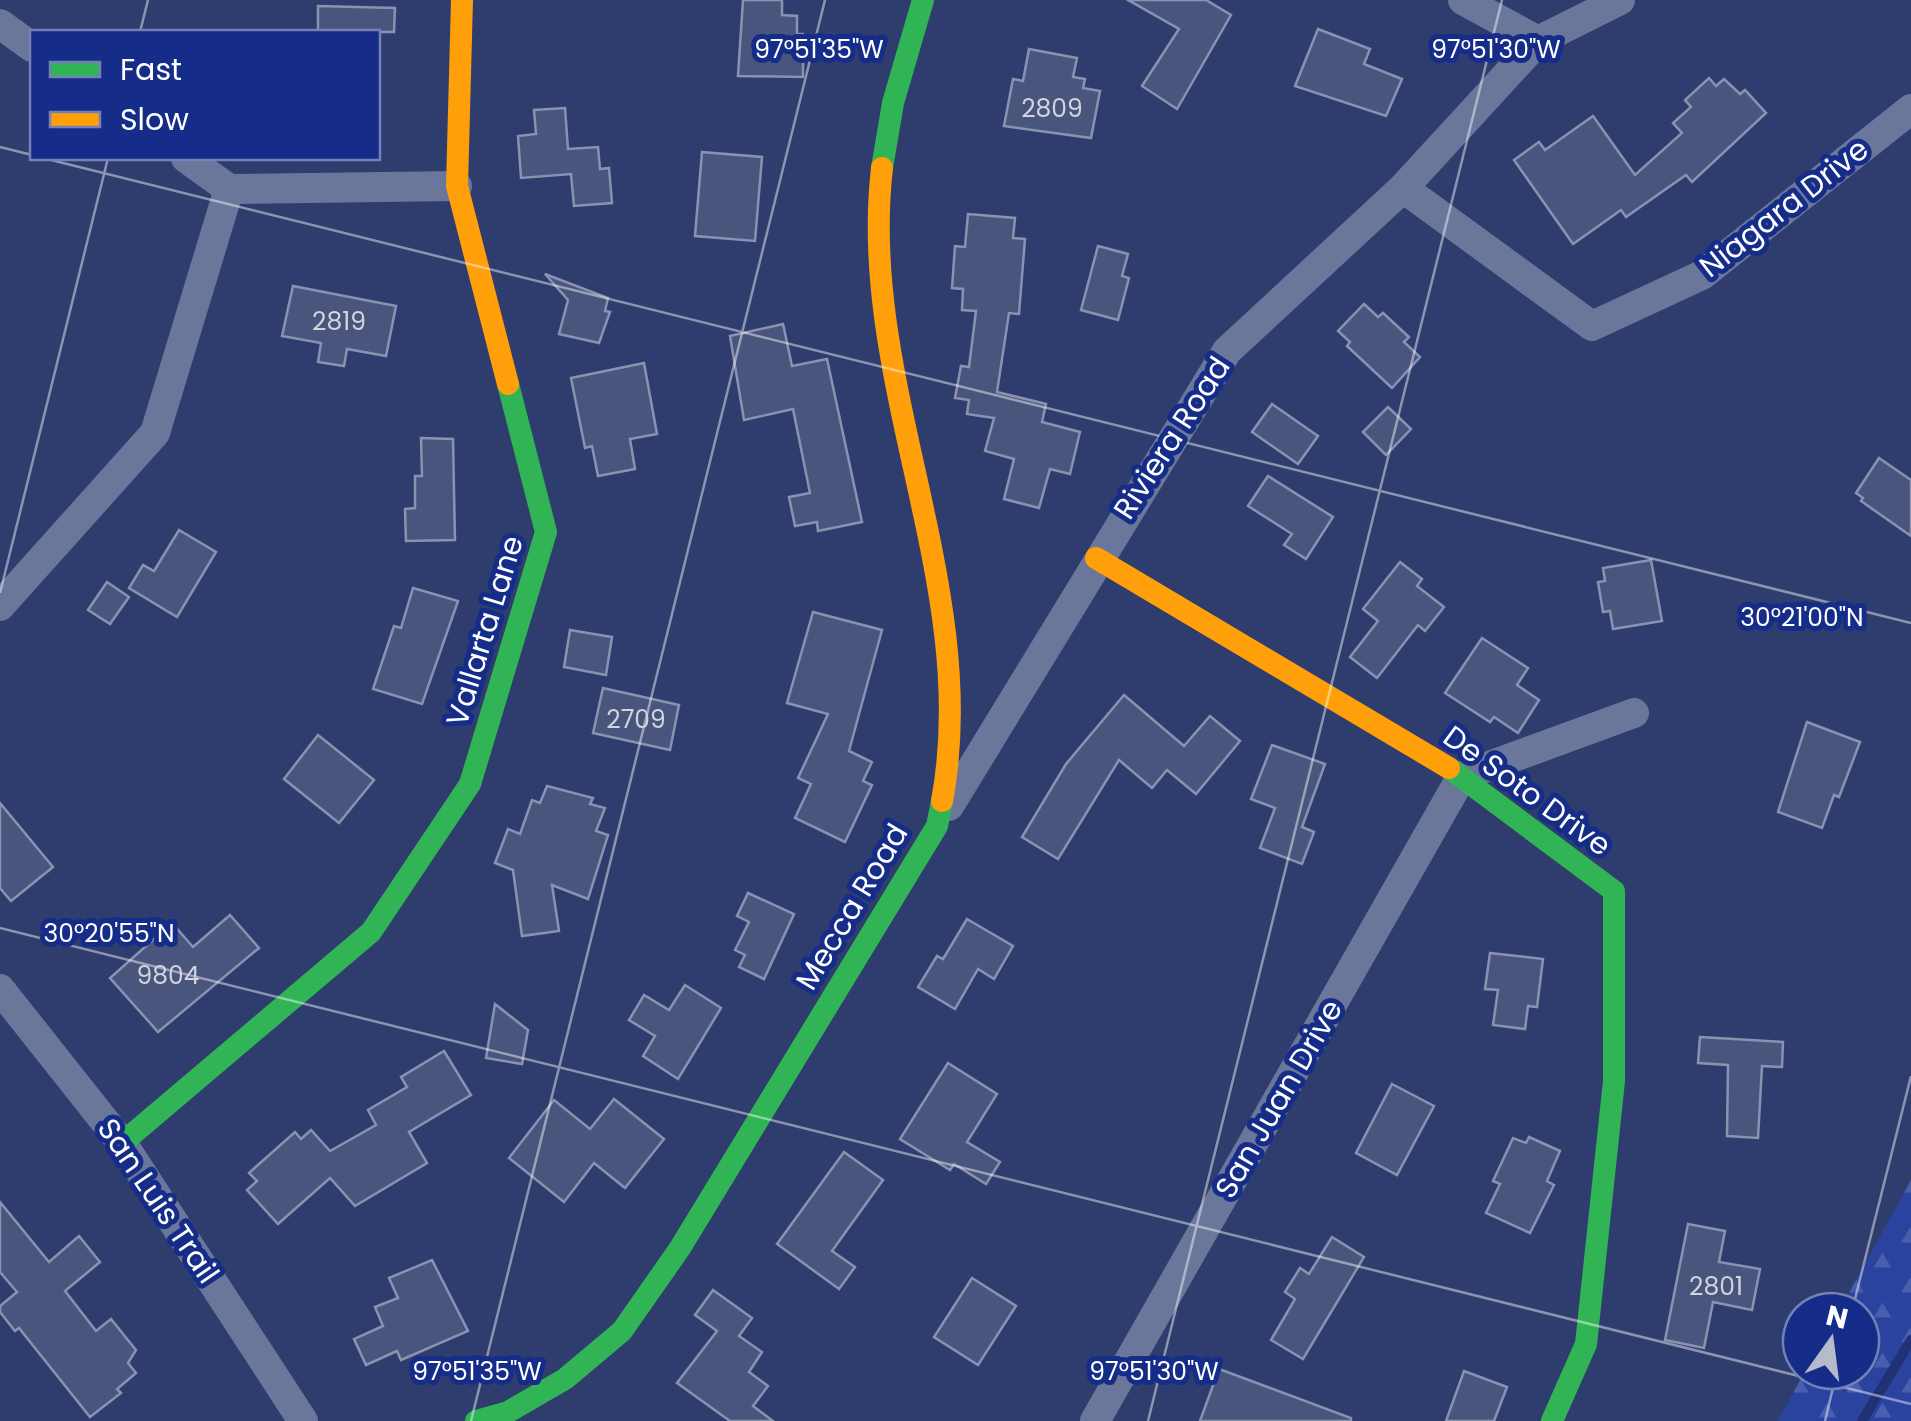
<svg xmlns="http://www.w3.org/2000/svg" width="1911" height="1421" viewBox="0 0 1911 1421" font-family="Poppins,sans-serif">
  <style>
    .forest { fill: url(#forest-firs) }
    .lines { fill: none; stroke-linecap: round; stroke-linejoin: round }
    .stream { stroke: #203275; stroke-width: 10 }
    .building { fill: #4a557d; stroke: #8a92b1; stroke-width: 2.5 }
    .street { stroke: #6b769b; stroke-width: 30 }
    .fast { stroke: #30b455; stroke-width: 22 }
    .slow { stroke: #ff9f0a; stroke-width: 22 }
    .ticks { fill: none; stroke: #fff; stroke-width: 2.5; stroke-opacity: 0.45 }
    .labels { text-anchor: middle; stroke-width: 10; stroke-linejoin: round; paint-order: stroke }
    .number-label { font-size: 25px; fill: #d2d4de }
    .street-label { font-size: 30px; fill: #fff; stroke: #152d88 }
    .ticks-label { font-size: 25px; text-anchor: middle; fill: #fff; stroke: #152d88; stroke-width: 10; stroke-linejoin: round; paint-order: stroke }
  </style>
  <defs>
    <pattern id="forest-firs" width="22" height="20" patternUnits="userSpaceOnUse" patternTransform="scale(2.5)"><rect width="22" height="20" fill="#29439f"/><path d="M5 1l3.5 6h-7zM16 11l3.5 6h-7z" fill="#495fad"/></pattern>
  </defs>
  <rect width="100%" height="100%" fill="#2f3c6e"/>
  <polygon class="forest" points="1911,1180 1911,1421 1778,1421 1805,1371 1861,1371 1861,1311 1839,1311"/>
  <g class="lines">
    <polyline class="stream" points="1862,1421 1911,1340"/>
  </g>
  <g class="building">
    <polygon points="743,0 782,0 782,15 797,16 797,34 803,34 803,77 738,76"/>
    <polygon points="1128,0 1206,0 1231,15 1177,109 1142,86 1179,29"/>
    <polygon points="318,6 395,8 394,32 318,32"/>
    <polygon points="1318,29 1370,49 1364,64 1402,79 1386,116 1295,86"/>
    <polygon points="1029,49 1077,58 1073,77 1085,79 1083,88 1100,91 1091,138 1004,126 1013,79 1023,81"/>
    <polygon points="1709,78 1716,86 1724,79 1740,94 1745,90 1766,113 1692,182 1686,175 1626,217 1621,210 1573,244 1514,160 1539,142 1545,150 1593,116 1635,175 1682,133 1673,123 1691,107 1685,100"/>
    <polygon points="565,108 568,149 598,147 600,169 609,168 612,203 574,206 571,174 521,178 518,136 536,134 534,110"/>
    <polygon points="702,152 762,157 755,241 695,236"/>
    <polygon points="968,214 1015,218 1013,238 1025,239 1019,314 1009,313 997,392 1046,404 1042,422 1080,432 1070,474 1050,469 1039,508 1004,499 1014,459 985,451 994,418 967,414 969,400 955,398 961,366 969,367 976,311 962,310 963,289 952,288 955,246 965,247"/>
    <polygon points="1098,246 1128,254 1122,276 1129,278 1118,320 1081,310"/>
    <polygon points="545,274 608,298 605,311 610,312 599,343 559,334 568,300"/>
    <polygon points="293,286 396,306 386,356 347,349 344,366 318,362 321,343 282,336"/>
    <polygon points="1364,304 1378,317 1383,313 1409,337 1404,342 1420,357 1392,388 1347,346 1350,342 1338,331"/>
    <polygon points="783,324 792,366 827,359 862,522 818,531 817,522 795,526 789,497 810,493 793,409 744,420 730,336"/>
    <polygon points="644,363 657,434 630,439 635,469 598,476 592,446 585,448 571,378"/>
    <polygon points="1272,404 1318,436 1298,464 1252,432"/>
    <polygon points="1388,407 1411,429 1386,455 1363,432"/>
    <polygon points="421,438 453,439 455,540 406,541 405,509 415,508 415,476 422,476"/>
    <polygon points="1879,458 1911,480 1911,536 1861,501 1863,498 1856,493"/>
    <polygon points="1268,476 1333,517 1306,559 1284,545 1292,534 1248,506"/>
    <polygon points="179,530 216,552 177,617 129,588 143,565 154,571"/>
    <polygon points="1651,560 1662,621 1613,629 1610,611 1603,612 1598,582 1605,581 1603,568"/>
    <polygon points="1400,562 1422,579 1417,586 1444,607 1425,631 1418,625 1377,678 1350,657 1378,621 1363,609"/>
    <polygon points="107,582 129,597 110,624 88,610"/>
    <polygon points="413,588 458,601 422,704 373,689 394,626 401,628"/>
    <polygon points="813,612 882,630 849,751 872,762 863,781 872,785 845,842 795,818 811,784 798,778 828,714 787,703"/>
    <polygon points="570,630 612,637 606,675 564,667"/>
    <polygon points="1482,638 1528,668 1517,685 1539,700 1518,733 1494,717 1490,722 1445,693"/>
    <polygon points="603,688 679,705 670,750 593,733"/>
    <polygon points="1124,695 1184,746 1210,716 1240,741 1196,794 1167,770 1152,788 1119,760 1058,859 1022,837 1066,764"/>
    <polygon points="1807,722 1860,742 1839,797 1834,795 1822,828 1778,812"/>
    <polygon points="318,735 374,780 339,823 284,779"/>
    <polygon points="1272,745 1325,764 1302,827 1314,832 1302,864 1260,848 1275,808 1251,799"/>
    <polygon points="547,786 593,798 590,804 605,808 596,831 608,835 588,899 552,885 559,931 522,936 513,870 495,863 508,829 520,834 532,800 540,803"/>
    <polygon points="0,803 53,867 11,901 0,888"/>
    <polygon points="748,893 794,914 764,979 739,967 745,955 735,950 749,922 737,916"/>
    <polygon points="230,915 259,948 158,1032 110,978 172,923 193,947"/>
    <polygon points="967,919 1013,946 994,979 978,969 955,1009 918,987 937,956 943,959"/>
    <polygon points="1490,953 1543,959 1537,1007 1528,1006 1525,1029 1493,1025 1498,990 1485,989"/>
    <polygon points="685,985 721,1008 678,1079 643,1056 655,1036 629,1020 644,995 669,1010"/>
    <polygon points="495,1004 528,1030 522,1064 486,1058"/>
    <polygon points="1700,1037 1783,1042 1782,1067 1762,1066 1758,1138 1727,1136 1728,1065 1698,1063"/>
    <polygon points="444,1051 471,1095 409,1132 427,1163 355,1206 330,1178 278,1224 247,1190 257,1181 249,1173 295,1132 301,1139 311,1130 330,1151 376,1125 368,1110 407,1087 401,1077"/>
    <polygon points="948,1063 997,1094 967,1142 1000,1162 986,1184 954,1164 950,1170 900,1139"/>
    <polygon points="1392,1084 1434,1106 1397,1175 1356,1153"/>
    <polygon points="614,1099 664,1139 625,1188 594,1163 564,1202 509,1158 554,1100 590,1129"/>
    <polygon points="1529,1137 1560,1151 1547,1181 1554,1185 1530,1233 1486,1213 1500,1184 1493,1181 1513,1138 1526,1143"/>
    <polygon points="844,1152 883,1180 832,1251 855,1267 839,1289 777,1244"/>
    <polygon points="0,1202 49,1262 79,1236 100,1262 65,1291 96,1331 111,1319 136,1350 128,1363 136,1373 117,1389 121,1393 90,1417 19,1328 15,1331 0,1312 0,1306 17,1292 0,1272"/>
    <polygon points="1688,1224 1725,1231 1719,1262 1760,1269 1752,1310 1713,1302 1704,1348 1665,1340"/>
    <polygon points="1332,1237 1364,1257 1303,1359 1271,1340 1295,1299 1285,1292 1300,1268 1309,1274"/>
    <polygon points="432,1260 468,1331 401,1360 397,1351 366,1365 354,1339 383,1326 375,1307 398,1298 389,1278"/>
    <polygon points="972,1278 1016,1306 978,1365 934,1337"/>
    <polygon points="713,1290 752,1318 739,1336 762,1352 749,1372 768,1386 753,1406 773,1421 730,1421 677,1383 717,1331 695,1315"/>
    <polygon points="1219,1369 1351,1418 1351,1421 1200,1421"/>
    <polygon points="1464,1371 1507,1387 1494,1421 1446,1421"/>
  </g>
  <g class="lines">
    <g class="street">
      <polyline points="1463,0 1538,41"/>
      <polyline points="0,24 32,47"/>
      <polyline points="186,158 229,189 457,186"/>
      <polyline points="1403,188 1592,326 1702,275 1911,109"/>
      <polyline points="0,606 155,433 229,189"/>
      <polyline points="949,806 1227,351 1403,188 1538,41 1620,0"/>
      <polyline points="0,989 122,1143 303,1421"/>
      <polyline points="1095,1421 1462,776 1634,713"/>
    </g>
    <g class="fast">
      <polyline points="882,168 893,103 923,0"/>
      <polyline points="1449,768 1614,891 1614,1081 1586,1344 1552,1421"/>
      <polyline points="122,1143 371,932 470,784 546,532 508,384"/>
      <polyline points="476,1421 508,1412 565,1379 622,1331 680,1248 937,826 942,801"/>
    </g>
    <g class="slow">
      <polyline points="462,0 457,186 508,384"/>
      <path d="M 882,168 C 857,382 982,587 942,801"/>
      <polyline points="1096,558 1449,768"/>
    </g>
  </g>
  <path class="ticks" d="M 140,32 L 148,0M 0,147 L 32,155M 43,158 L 1911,623M 0,593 L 108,158M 0,928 L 1911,1404M 1852,1311 L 1911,1076M 471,1421 L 825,0M 1148,1421 L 1502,0M 1825,1421 L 1837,1371"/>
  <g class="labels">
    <g class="number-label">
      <text x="1052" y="117">2809</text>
      <text x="339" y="330">2819</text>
      <text x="636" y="728">2709</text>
      <text x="168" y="984">9804</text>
      <text x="1716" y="1295">2801</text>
    </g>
    <g class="street-label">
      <text transform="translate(1784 208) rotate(-38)" y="10">Niagara Drive</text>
      <text transform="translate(1172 438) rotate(-57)" y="10">Riviera Road</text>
      <text transform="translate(485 631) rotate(-73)" y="10">Vallarta Lane</text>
      <text transform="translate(1527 791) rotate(36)" y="10">De Soto Drive</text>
      <text transform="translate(852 907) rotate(-59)" y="10">Mecca Road</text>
      <text transform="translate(1279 1099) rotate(-60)" y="10">San Juan Drive</text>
      <text transform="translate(158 1201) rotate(56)" y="10">San Luis Trail</text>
    </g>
  </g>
  <g class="ticks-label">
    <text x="819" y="58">97°51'35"W</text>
    <text x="1496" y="58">97°51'30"W</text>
    <text x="1802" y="626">30°21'00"N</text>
    <text x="109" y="942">30°20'55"N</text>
    <text x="477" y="1380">97°51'35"W</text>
    <text x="1154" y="1380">97°51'30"W</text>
  </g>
  <rect x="30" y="30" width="350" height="130" fill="#152d88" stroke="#7381b8" stroke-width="2.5"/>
  <rect x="50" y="62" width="50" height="15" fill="#30b455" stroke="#7381b8" stroke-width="2.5"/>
  <text x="120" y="80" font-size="30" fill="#ffffff">Fast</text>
  <rect x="50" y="112" width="50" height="15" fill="#ff9f0a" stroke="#7381b8" stroke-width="2.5"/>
  <text x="120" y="130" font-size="30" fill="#ffffff">Slow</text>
  <g transform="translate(1831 1341) rotate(14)"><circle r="48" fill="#152d88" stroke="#7381b8" stroke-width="2.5"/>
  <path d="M0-8L18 38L0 25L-18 38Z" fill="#b6bbcc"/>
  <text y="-15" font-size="28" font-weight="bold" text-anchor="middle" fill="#ffffff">N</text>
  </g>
</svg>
